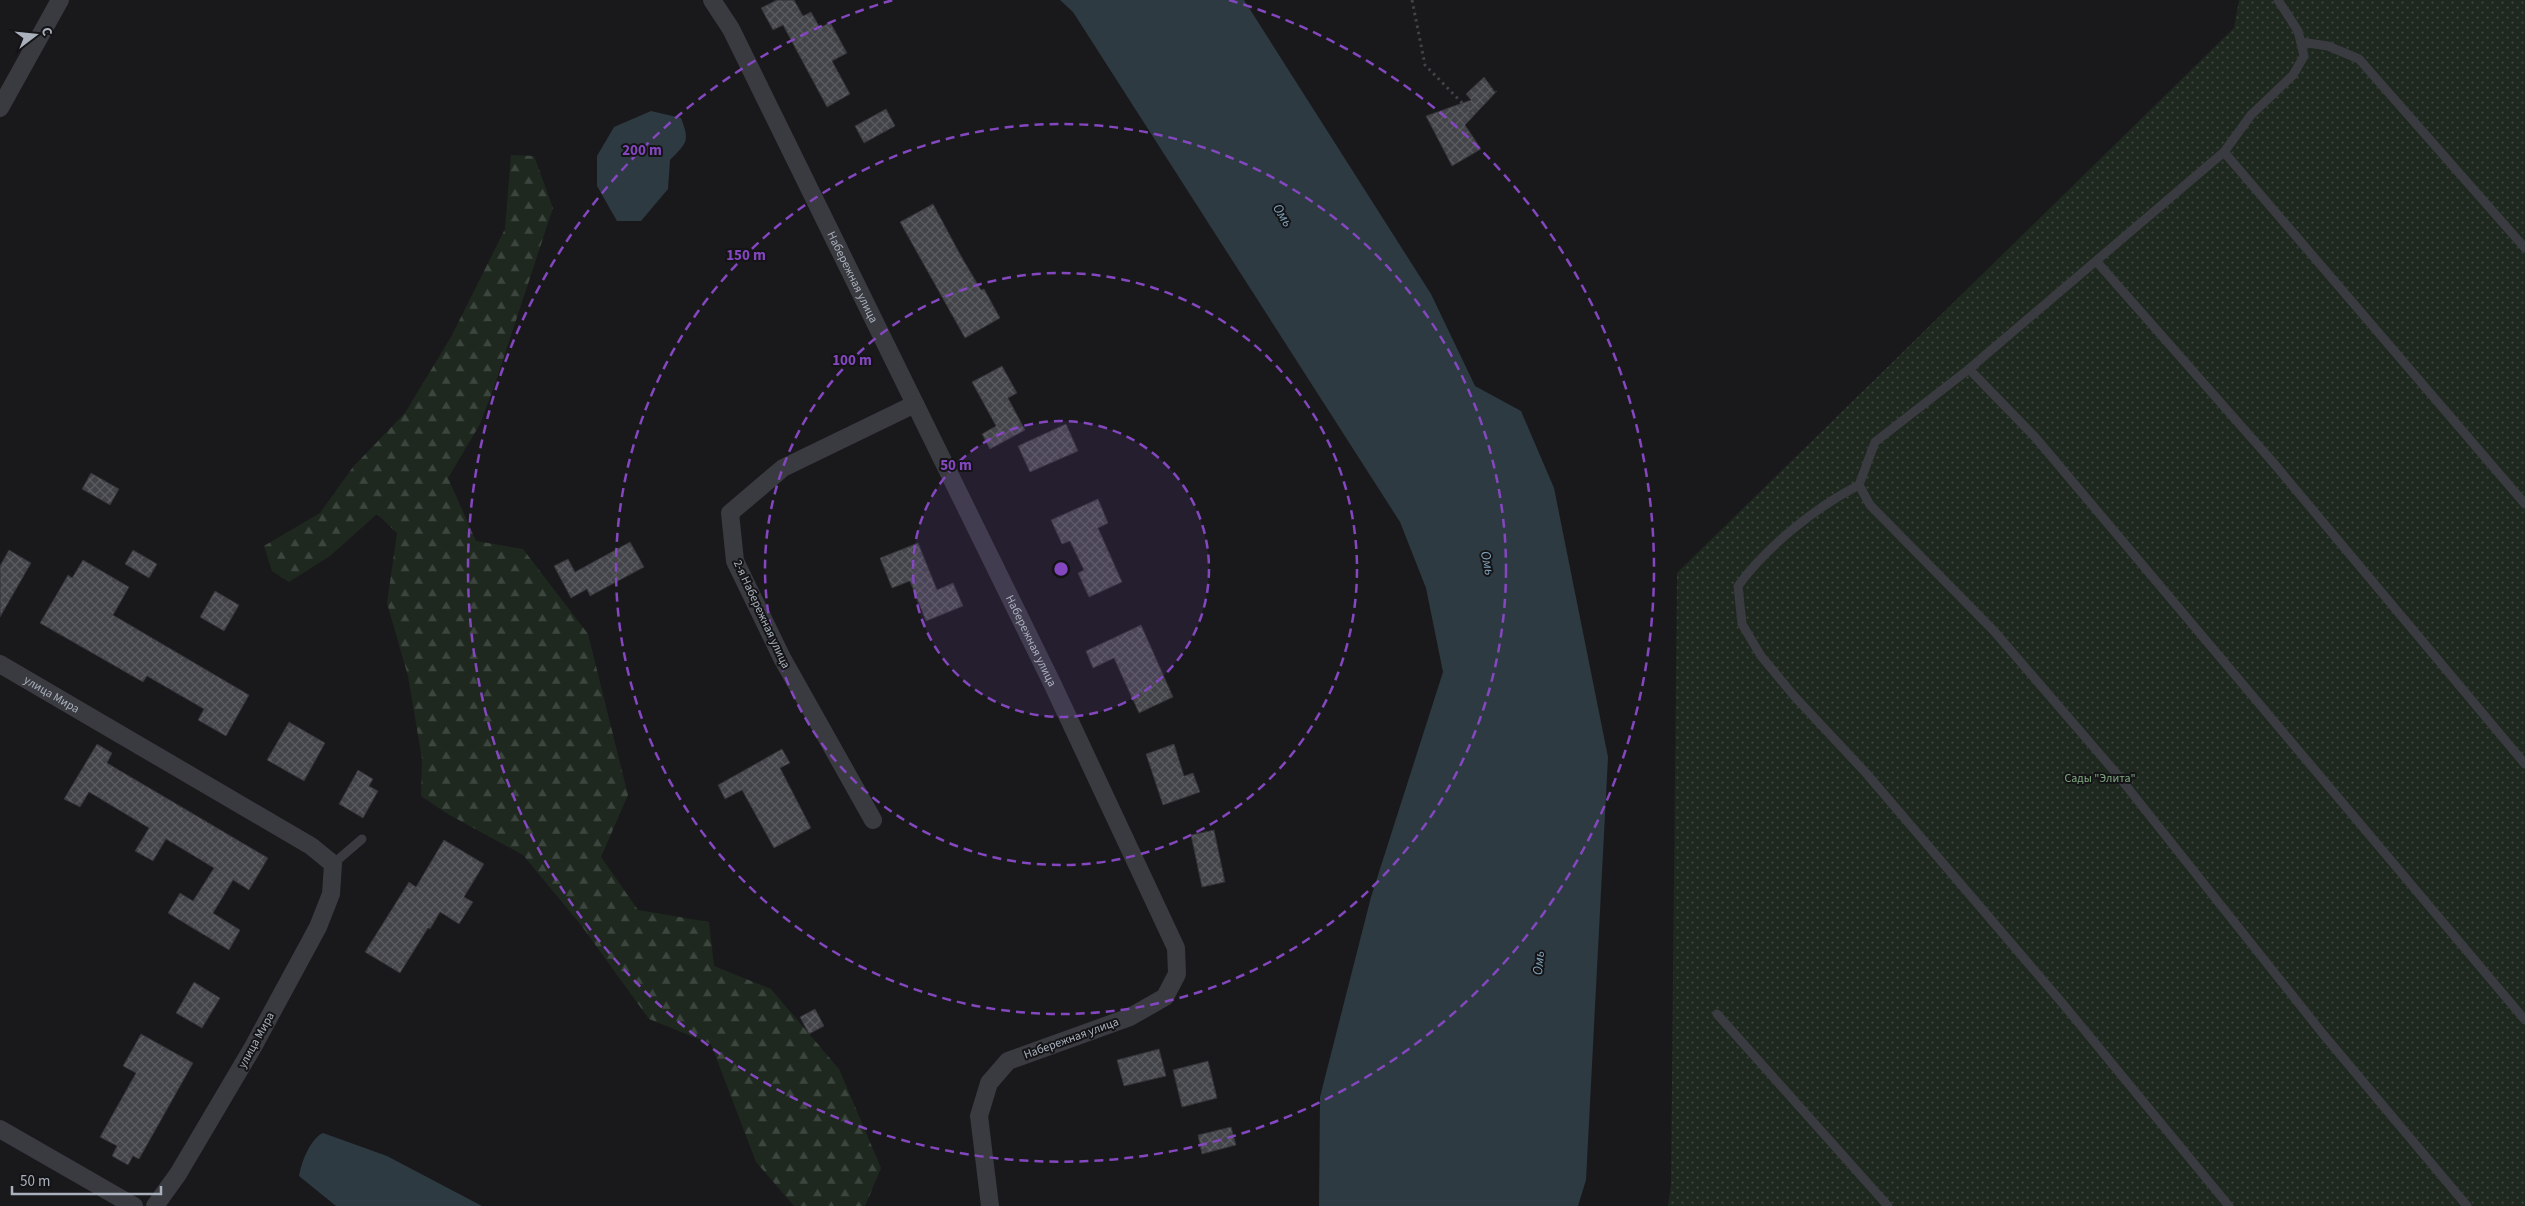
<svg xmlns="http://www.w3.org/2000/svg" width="2525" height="1206" viewBox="0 0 2525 1206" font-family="'Source Sans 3',sans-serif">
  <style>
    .grass { fill: url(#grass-dots) }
    .forest { fill: url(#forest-firs) }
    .water { fill: #2d3a42 }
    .building { fill: url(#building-cross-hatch); stroke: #333338 }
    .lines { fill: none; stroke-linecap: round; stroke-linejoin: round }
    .path { stroke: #404348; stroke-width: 3; stroke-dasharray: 2.5 4; stroke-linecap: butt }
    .lane { stroke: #3a3b41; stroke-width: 9 }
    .street { stroke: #3a3b41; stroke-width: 18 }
    .ring { fill: none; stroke: #8447bf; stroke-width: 2.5; stroke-dasharray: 9 6 }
    .labels { text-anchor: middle; stroke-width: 4; stroke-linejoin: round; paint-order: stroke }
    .street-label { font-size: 12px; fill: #aab1bd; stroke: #141417 }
    .park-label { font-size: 12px; fill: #80a980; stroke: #141417 }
    .water-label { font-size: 14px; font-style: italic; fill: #7fa2ba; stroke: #141417 }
    .centre { fill: #8447bf; stroke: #141417; stroke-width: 2.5 }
    .ring-label { font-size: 15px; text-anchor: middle; font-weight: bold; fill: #8447bf; stroke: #141417; stroke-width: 4; stroke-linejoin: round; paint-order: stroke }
  </style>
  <defs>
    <pattern id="grass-dots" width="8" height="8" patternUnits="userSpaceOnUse" patternTransform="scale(1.25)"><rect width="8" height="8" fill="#1e281f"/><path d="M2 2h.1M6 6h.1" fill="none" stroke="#3c453e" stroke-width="1.8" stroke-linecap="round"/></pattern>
    <pattern id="forest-firs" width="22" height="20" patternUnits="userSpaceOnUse" patternTransform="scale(1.25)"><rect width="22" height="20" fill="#1e281f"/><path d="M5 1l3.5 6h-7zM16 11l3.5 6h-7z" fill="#3c453e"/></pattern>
    <pattern id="building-cross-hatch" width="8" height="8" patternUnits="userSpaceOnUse" patternTransform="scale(1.25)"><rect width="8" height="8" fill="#434449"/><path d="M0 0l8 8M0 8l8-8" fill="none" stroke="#5b5d61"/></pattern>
  </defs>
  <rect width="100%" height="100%" fill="#19191c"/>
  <polygon class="grass" points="2239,0 2525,0 2525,1206 1668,1206 1671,1186 1677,573 2234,28"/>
  <polygon class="forest" points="511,155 534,156 553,208 494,387 480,424 448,478 476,541 523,549 588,634 628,795 601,857 638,910 709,922 714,966 771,989 839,1069 881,1168 865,1206 794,1206 756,1162 711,1044 649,1019 581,925 523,855 446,813 421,796 422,759 408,676 387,603 397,533 377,514 330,556 289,582 272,571 264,546 320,513 353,467 405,413 451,337 505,229"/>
  <g class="water">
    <polygon points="1060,0 1244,0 1431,294 1475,386 1521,411 1554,488 1608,757 1586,1180 1578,1206 1319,1206 1320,1097 1371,897 1443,672 1426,588 1400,522 1073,12"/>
    <path d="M 651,111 L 681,118 C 690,141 687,143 670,160 L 668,189 L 641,221 L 617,221 L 597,186 L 597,156 L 614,127 Z"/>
    <path d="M 323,1133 L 387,1156 L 482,1206 L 336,1206 L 299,1176 C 301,1163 310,1139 323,1133 Z"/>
  </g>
  <g class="building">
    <polygon points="777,0 794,0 803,16 811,12 820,28 830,22 847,53 832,61 850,94 827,107 783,25 773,30 761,8"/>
    <polygon points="1484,77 1495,92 1497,91 1465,125 1481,149 1452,166 1426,116 1471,100 1466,94"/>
    <polygon points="886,109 895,126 864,143 855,126"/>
    <polygon points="933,204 961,256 981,290 984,289 1000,318 965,338 900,222"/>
    <polygon points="1002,366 1017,393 1008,398 1025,430 990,449 982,434 996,426 972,382"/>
    <polygon points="1066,424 1078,451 1030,472 1018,446"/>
    <polygon points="91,473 119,489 110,505 82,489"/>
    <polygon points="1098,499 1108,523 1098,528 1122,582 1089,597 1078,573 1084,570 1070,541 1062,544 1051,520"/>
    <polygon points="630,542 644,567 590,596 587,589 571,598 554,566 568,559 575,572"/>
    <polygon points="918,543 937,590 953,583 963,606 926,621 910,581 892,588 880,558"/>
    <polygon points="9,550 31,563 0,617 0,566"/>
    <polygon points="133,550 157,564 149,578 125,564"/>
    <polygon points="83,560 129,587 113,615 249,695 226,736 198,720 204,709 147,676 143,682 40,623 68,575 72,578"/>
    <polygon points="215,591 239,605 224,631 200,617"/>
    <polygon points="1141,625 1173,697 1139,713 1114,658 1093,668 1086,651"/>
    <polygon points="289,722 325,743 304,781 267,760"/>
    <polygon points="97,744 112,753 107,763 268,858 249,890 233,880 213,913 240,930 229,950 168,913 180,893 193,901 214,868 166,839 153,861 135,851 149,828 89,792 80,807 64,799"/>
    <polygon points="1174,744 1184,776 1193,773 1200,792 1163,805 1146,754"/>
    <polygon points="782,749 790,763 780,768 811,828 774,848 742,790 725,799 718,785"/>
    <polygon points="358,770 373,779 369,786 378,791 363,818 339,804"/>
    <polygon points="1214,830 1225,882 1202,887 1191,835"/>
    <polygon points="444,840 484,864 464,897 473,902 459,924 440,912 430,929 428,928 400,973 365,952 409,882 416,887"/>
    <polygon points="194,982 220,998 202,1028 176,1013"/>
    <polygon points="815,1009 824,1026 809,1034 800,1017"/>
    <polygon points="141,1034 193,1063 139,1159 133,1156 128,1165 112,1156 117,1146 100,1137 136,1073 123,1066"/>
    <polygon points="1159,1049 1166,1076 1124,1086 1117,1060"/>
    <polygon points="1208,1061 1217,1098 1182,1107 1173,1070"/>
    <polygon points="1231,1127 1236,1145 1202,1154 1198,1135"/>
  </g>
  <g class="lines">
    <polyline class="path" points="1412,0 1425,65 1474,115"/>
    <g class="lane">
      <polyline points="2278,0 2298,31 2304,56 2293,75 2251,115 2224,152 1969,369 1875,442 1859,485 1870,505 1994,631 2116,773 2323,1034 2467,1206"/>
      <polyline points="2301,42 2328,46 2359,59 2525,248"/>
      <polyline points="2224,152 2525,504"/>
      <polyline points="2097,262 2271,460 2525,764"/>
      <polyline points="1969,369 2035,437 2525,1020"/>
      <path d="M 1859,485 C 1816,507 1766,547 1738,586 L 1742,624 L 1761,656 L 1795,697 L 1866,773 L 2063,1004 L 2229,1206"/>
      <polyline points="333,864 362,839"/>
      <polyline points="1717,1014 1888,1206"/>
    </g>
    <g class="street">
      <path id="s1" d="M 712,0 L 731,29 L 1052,683 L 1176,948 L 1177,974 L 1165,997 L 1130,1017 L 1008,1061 L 989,1083 L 979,1116 L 990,1206"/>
      <polyline points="0,108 60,0"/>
      <path id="s2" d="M 0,664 L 311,846 L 333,864 L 331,894 L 318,927 L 253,1047 L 178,1174 L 155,1206"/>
      <polyline points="873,820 782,658 735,561 730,513 783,468 915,404"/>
      <polyline points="0,1129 134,1206"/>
    </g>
  </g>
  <circle cx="1061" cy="569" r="148" fill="#8447bf" fill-opacity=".12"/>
  <g class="ring">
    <circle cx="1061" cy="569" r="148"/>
    <circle cx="1061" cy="569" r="296"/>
    <circle cx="1061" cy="569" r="445"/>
    <path d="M1229 0A593 593 0 1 1 893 0"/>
  </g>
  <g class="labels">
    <g class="street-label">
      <text dy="4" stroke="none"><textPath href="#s1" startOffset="311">Набережная улица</textPath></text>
      <text transform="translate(762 614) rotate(65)" y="4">2-я Набережная улица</text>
      <text dy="4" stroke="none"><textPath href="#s1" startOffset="716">Набережная улица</textPath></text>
      <text dy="4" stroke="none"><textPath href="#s2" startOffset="60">улица Мира</textPath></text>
      <text transform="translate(1071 1038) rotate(-20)" y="4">Набережная улица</text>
      <text transform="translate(256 1040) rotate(-61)" y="4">улица Мира</text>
    </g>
    <g class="park-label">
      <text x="2100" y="782">Сады "Элита"</text>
    </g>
    <g class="water-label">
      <text transform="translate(1283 215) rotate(59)" y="5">Омь</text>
      <text transform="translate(1488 563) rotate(79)" y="5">Омь</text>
      <text transform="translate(1538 963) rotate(-84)" y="5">Омь</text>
    </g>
  </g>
  <circle cx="1061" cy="569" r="8" class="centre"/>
  <g class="ring-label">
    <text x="642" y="155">200 m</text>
    <text x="746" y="260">150 m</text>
    <text x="852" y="365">100 m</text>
    <text x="956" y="470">50 m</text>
  </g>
  <g transform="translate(35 35) rotate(74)" stroke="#141417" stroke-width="4" paint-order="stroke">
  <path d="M0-4L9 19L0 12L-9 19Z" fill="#aab1bd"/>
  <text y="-8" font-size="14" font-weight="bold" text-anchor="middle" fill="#aab1bd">С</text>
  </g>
  <path d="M12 1186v8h149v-8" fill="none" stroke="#aab1bd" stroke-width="2.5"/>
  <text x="20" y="1186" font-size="15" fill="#aab1bd" stroke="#141417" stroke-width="4" paint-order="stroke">50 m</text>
</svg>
